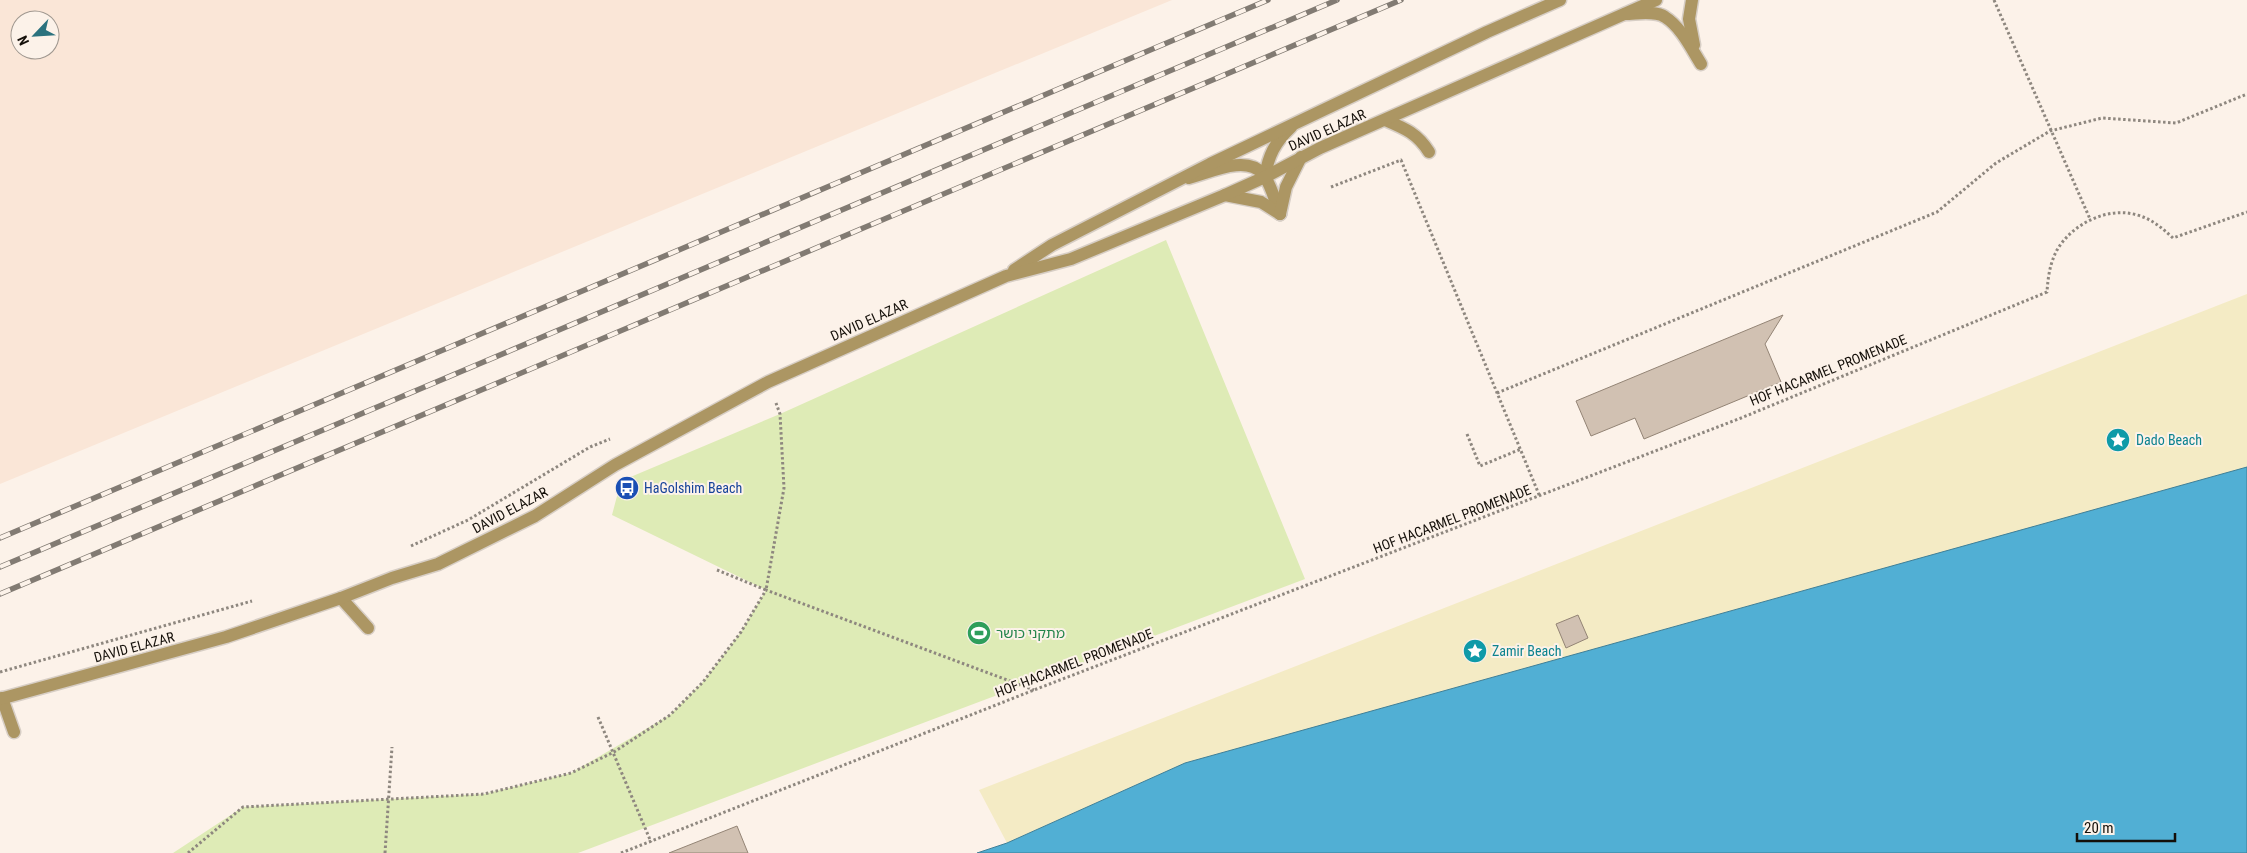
<svg xmlns="http://www.w3.org/2000/svg" width="2247" height="853" viewBox="0 0 2247 853" font-family="'Roboto Condensed','Noto Sans Hebrew',sans-serif">
  <style>
    .industrial { fill: #fae6d7; fill-rule: evenodd }
    .green { fill: #deebb6 }
    .sand { fill: #f4ebc5 }
    .water { fill: #51afd4; stroke: #3f7f97 }
    .building { fill: #d1c1b2; stroke: #938475 }
    .lines { fill: none; stroke-linecap: round; stroke-linejoin: round }
    .lane-casing { stroke: #d7cec5; stroke-width: 15 }
    .street-casing { stroke: #d7cec5; stroke-width: 15 }
    .path { stroke: #8e877f; stroke-width: 3; stroke-dasharray: 2.5 2.5; stroke-linecap: butt }
    .lane { stroke: #ac9663; stroke-width: 12 }
    .street { stroke: #ac9663; stroke-width: 12 }
    .rail-casing { stroke: #827b73; stroke-width: 5.5 }
    .rail { stroke: #fcf2e9; stroke-width: 4; stroke-dasharray: 11; stroke-linecap: butt }
    .labels { text-anchor: middle; stroke-width: 4; stroke-linejoin: round; paint-order: stroke }
    .street-label { font-size: 14px; fill: #140f09; stroke: #fcf2e9 }
    .culture-label { font-size: 14px; fill: #0d838f; stroke: #fcf2e9; text-anchor: start }
    .transit-label { font-size: 14px; fill: #164399; stroke: #fcf2e9; text-anchor: start }
    .leisure-label { font-size: 14px; fill: #27864d; stroke: #fcf2e9; text-anchor: start }
  </style>
  <rect width="100%" height="100%" fill="#fcf2e9"/>
  <path class="industrial" d="M 0,0 L 1172,0 L 0,484 ZM 20,20 L 50,20 L 50,50 L 20,50 Z"/>
  <polygon class="green" points="1166,240 1305,579 578,853 173,853 243,807 484,794 571,773 670,715 703,682 741,632 766,590 612,515 621,481 780,414"/>
  <polygon class="sand" points="2247,294 2247,478 1185,763 1007,843 979,790"/>
  <polygon class="water" points="2247,467 2247,853 977,853 1007,843 1185,763"/>
  <g class="building">
    <polygon points="1783,315 1765,344 1781,382 1644,439 1635,418 1591,436 1576,401"/>
    <polygon points="1578,615 1588,638 1566,648 1556,624"/>
    <polygon points="737,826 748,853 669,853"/>
  </g>
  <g class="lines">
    <g class="lane-casing">
      <g id="lane">
        <polyline points="1692,0 1689,19 1694,45"/>
        <path d="M 1625,14 C 1637,14 1655,10 1665,17 C 1681,27 1691,48 1701,64"/>
        <path d="M 1385,120 C 1404,128 1417,133 1429,152"/>
        <path d="M 1265,177 C 1268,156 1275,142 1291,127"/>
        <path d="M 1189,178 C 1209,173 1246,154 1263,174 C 1271,184 1275,201 1280,214"/>
        <polyline points="1225,195 1261,202 1280,214"/>
        <polyline points="1280,214 1286,187 1301,157"/>
        <polyline points="341,598 368,628"/>
        <polyline points="2,698 14,732"/>
      </g>
    </g>
    <g class="street-casing">
      <g id="street">
        <polyline points="1014,270 1052,245 1210,164 1487,32 1560,0"/>
        <polyline points="0,699 226,637 341,598 392,578 438,564 535,516 615,465 768,382 1006,276 1071,259 1225,195 1265,177 1320,148 1656,0"/>
      </g>
    </g>
    <g class="path">
      <polyline points="1994,0 2090,219"/>
      <polyline points="1331,187 1401,160 1540,497"/>
      <polyline points="1497,393 1937,212 1996,163 2050,131 2102,118 2176,123 2247,94"/>
      <polyline points="1467,434 1480,466 1521,449"/>
      <polyline points="411,546 468,520 590,447 610,439"/>
      <polyline points="717,570 766,590 784,488 780,414 776,403"/>
      <polyline points="0,672 252,601"/>
      <polyline points="598,717 651,842"/>
      <polyline points="188,853 243,807 484,794 571,773 614,752 670,715 703,682 741,632 766,590 1034,690"/>
      <polyline points="385,853 392,747"/>
      <path d="M 621,853 L 1034,690 L 1741,418 L 2047,292 C 2048,277 2050,263 2057,250 C 2072,224 2108,206 2137,215 C 2152,219 2162,228 2173,238 L 2247,212"/>
    </g>
    <use href="#lane" class="lane"/>
    <use href="#street" class="street"/>
    <g class="rail-casing">
      <g id="rail">
        <polyline points="0,538 1268,0"/>
        <polyline points="0,567 1337,0"/>
        <polyline points="0,594 1401,0"/>
      </g>
    </g>
    <use href="#rail" class="rail"/>
  </g>
  <defs>
    <g id="sight-disc" transform="scale(1.25)"><circle r="9.5" fill="#0f9aa8" stroke="#fcf2e9"/><path d="M0-6L1.8-2.2L6-1.7L2.9 1.2L3.7 5.4L0 3.3L-3.7 5.4L-2.9 1.2L-6-1.7L-1.8-2.2Z" fill="#fff"/></g>
    <g id="bus-disc" transform="scale(1.25)"><circle r="9.5" fill="#1a4fb4" stroke="#fcf2e9"/><path d="M-5-6H5V4H4V6H2V4H-2V6H-4V4H-5ZM-3.5-4V0h7V-4ZM-3.5 1.2v1.5H-2V1.2ZM2 1.2v1.5H3.5V1.2Z" fill="#fff"/></g>
    <g id="stadium-disc" transform="scale(1.25)"><circle r="9.5" fill="#2e9e5b" stroke="#fcf2e9"/><path d="M0-5a6.5 5 0 1 0 0 10a6.5 5 0 1 0 0-10ZM-3.5-1.8h7v3.6h-7Z" fill="#fff"/></g>
  </defs>
  <g fill-rule="evenodd">
    <use href="#sight-disc" x="2118" y="440"/>
    <use href="#bus-disc" x="627" y="488"/>
    <use href="#stadium-disc" x="979" y="633"/>
    <use href="#sight-disc" x="1475" y="651"/>
  </g>
  <g class="labels">
    <g class="street-label">
      <text transform="translate(1327 130) rotate(-24)" y="5">DAVID ELAZAR</text>
      <text transform="translate(869 320) rotate(-24)" y="5">DAVID ELAZAR</text>
      <text transform="translate(1828 370) rotate(-22)" y="5">HOF HACARMEL PROMENADE</text>
      <text transform="translate(510 510) rotate(-28)" y="5">DAVID ELAZAR</text>
      <text transform="translate(1452 519) rotate(-21)" y="5">HOF HACARMEL PROMENADE</text>
      <text transform="translate(134 647) rotate(-15)" y="5">DAVID ELAZAR</text>
      <text transform="translate(1074 663) rotate(-21)" y="5">HOF HACARMEL PROMENADE</text>
    </g>
    <g class="culture-label">
      <text x="2136" y="445">Dado Beach</text>
      <text x="1492" y="656">Zamir Beach</text>
    </g>
    <g class="transit-label">
      <text x="644" y="493">HaGolshim Beach</text>
    </g>
    <g class="leisure-label">
      <text x="996" y="638">מתקני כושר</text>
    </g>
  </g>
  <g transform="translate(35 35) rotate(245)"><circle r="24" fill="#fcf2e9" stroke="#9f978f"/>
  <path d="M0-4L9 19L0 12L-9 19Z" fill="#2b727e"/>
  <text y="-8" font-size="14" font-weight="bold" text-anchor="middle" fill="#140f09">N</text>
  </g>
  <path d="M2077 833v8h98v-8" fill="none" stroke="#140f09" stroke-width="2.5"/>
  <text x="2084" y="833" font-size="15" fill="#140f09" stroke="#fcf2e9" stroke-width="4" paint-order="stroke">20 m</text>
</svg>
